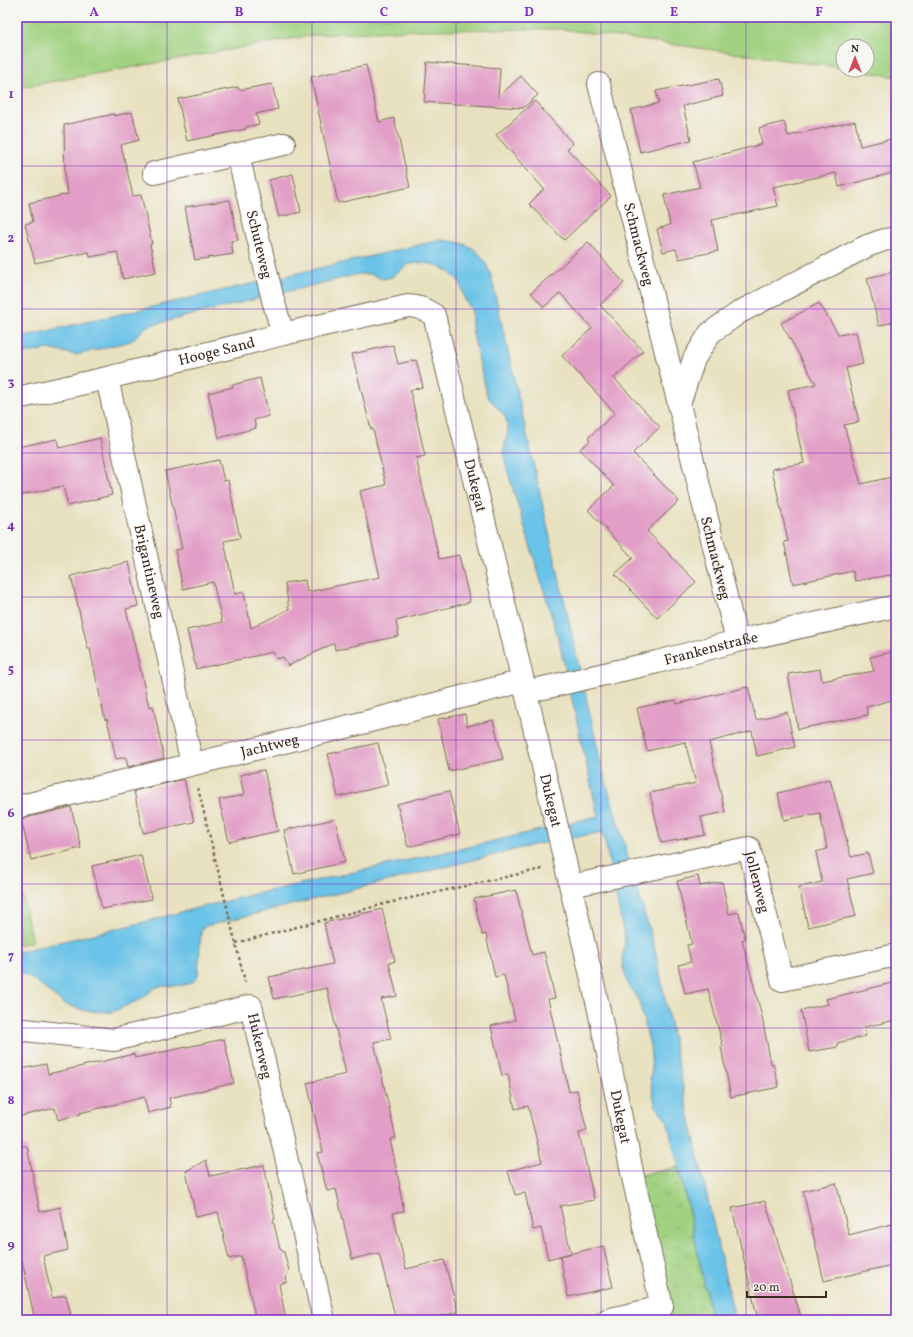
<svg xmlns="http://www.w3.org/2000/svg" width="913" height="1337" viewBox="0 0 913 1337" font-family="Vollkorn,serif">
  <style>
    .grass { fill: url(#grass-tufts); stroke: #6e7e50 }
    .green { fill: #a1d281; stroke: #6e7e50 }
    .water { fill: #6bc3e8; stroke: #537683 }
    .building { fill: #e29ec6 }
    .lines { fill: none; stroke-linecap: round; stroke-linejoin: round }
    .minor-casing { stroke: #786a56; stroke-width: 24 }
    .path { stroke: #786a56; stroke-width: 2.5; stroke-dasharray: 3 3; stroke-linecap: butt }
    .minor { stroke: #fff; stroke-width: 22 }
    .grid { fill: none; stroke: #7b2cbf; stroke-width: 1; stroke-opacity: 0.55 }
    .labels { text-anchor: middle; stroke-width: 4; stroke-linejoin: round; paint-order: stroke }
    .street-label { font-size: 15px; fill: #3b2a1e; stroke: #f6f6f2 }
    .neatline { fill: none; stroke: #7b2cbf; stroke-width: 1.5 }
    .grid-label { font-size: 13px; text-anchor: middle; font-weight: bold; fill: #7b2cbf }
  </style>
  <defs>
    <pattern id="grass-tufts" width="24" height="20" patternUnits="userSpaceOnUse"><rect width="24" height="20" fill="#a1d281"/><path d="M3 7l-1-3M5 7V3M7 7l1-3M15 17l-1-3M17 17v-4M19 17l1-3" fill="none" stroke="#8cb46f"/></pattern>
  </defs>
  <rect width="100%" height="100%" fill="#f6f6f2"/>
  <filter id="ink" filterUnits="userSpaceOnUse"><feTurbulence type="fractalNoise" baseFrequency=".025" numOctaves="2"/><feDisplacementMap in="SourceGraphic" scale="8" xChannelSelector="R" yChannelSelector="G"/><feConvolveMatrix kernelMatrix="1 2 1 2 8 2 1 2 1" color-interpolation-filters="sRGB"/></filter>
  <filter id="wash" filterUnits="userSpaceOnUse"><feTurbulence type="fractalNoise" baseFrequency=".012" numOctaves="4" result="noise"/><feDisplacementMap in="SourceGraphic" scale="16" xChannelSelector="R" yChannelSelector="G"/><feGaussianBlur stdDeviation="0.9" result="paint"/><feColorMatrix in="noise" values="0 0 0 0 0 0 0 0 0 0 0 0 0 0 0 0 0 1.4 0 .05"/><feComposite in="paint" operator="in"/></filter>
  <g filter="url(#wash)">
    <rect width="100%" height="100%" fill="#e8e1bf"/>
    <polygon class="grass" points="678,1167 688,1207 712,1320 607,1320 662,1307 633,1177"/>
    <g class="green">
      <polygon points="17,17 896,17 896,77 856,70 867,70 867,46 843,46 843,68 561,29 414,30 312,35 17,88"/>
      <polygon points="17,869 32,942 17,945"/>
    </g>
    <path class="water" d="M 441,240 C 469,242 482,249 491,276 L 602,768 L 655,950 L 688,1112 L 735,1320 L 712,1320 L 688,1207 L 667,1120 L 655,1105 L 650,1077 L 652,1070 L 650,1046 L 639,1001 L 628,984 L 623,967 L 622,958 L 625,940 L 603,832 L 534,845 L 206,926 L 202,929 L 201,933 L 198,974 L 197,978 L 193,982 L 184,985 L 156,987 L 141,999 L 112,1012 L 86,1011 L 64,1004 L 31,978 L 26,975 L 17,973 L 17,952 L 145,922 L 181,912 L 255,894 L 477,845 L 598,816 L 558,637 L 506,466 L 504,449 L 508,431 L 507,423 L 505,416 L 487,396 L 472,330 L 472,311 L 464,298 L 460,282 L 448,271 L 438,266 L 426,263 L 416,263 L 407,265 L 392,277 L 383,279 L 370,274 L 359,274 L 147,326 L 131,341 L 127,342 L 76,355 L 48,349 L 17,355 L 17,338 Z"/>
    <g id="blocks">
      <g class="building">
        <polygon points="427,62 500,68 498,97 521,76 538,95 523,108 424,102"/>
        <polygon points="366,65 379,122 394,118 410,187 338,203 311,77"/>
        <polygon points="719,79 723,96 683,106 691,140 640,152 631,110 659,103 656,91"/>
        <polygon points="272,84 278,109 256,114 259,124 246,127 246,129 187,141 178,99 238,87 239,90"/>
        <polygon points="535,101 573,144 567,149 611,196 564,240 529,204 544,189 496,135"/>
        <polygon points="132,112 139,140 121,145 133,196 141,195 152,244 150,244 156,272 123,279 117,252 90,257 89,252 35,263 25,224 33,222 29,203 68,194 65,181 64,125 114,114 114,116"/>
        <polygon points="855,121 860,146 896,138 896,172 839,187 836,173 773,187 778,206 712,220 718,251 679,259 676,249 663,252 657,229 670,225 664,195 700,187 693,162 762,144 759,128 784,122 788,136"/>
        <polygon points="293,174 301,212 279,217 269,180"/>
        <polygon points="230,200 238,240 231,241 233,254 195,260 185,207"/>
        <polygon points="588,242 624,283 600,305 643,351 614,378 660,427 633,453 679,501 647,531 696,582 657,618 615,574 633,558 588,510 614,486 580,449 590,441 588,438 615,413 562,356 592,328 560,293 544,307 531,293"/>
        <polygon points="896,271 896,321 879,326 867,278"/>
        <polygon points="819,303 839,335 856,332 863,364 846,368 859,422 844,425 861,484 896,476 896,574 855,581 853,571 793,584 784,542 788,541 772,469 804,463 788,390 816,384 781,323"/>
        <polygon points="393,345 398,364 416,360 423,387 410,390 425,456 416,458 439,559 459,555 470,602 396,621 399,636 335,650 334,643 288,666 283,657 277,659 273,652 196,669 187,630 222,622 213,582 183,589 175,550 182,549 165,471 219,460 224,481 228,480 240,538 224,541 235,594 244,592 251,628 289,609 285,583 305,580 307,592 380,577 360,491 386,485 373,429 371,429 352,354"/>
        <polygon points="260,378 269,416 254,420 256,428 219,438 208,393 233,387 232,385"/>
        <polygon points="100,438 112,495 68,506 63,486 17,496 17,447 57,439 59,448"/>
        <polygon points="129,562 138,606 126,609 149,707 153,706 164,758 128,767 126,757 116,759 107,719 105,720 90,649 88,649 71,576"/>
        <polygon points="896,651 896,699 866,707 868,715 798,729 788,674 820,669 822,681 874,671 870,657"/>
        <polygon points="748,687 756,720 787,712 795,747 757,756 752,731 709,742 725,812 701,817 705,835 661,843 650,793 696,783 685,742 647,751 637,708 676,700 677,704"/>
        <polygon points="465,714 467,726 493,720 503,759 449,771 438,719"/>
        <polygon points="378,743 388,785 338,797 328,754"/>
        <polygon points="264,770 278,831 229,842 219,800 244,795 240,775"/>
        <polygon points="184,779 194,822 143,833 134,791"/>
        <polygon points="830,779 851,857 868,853 873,873 847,879 856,916 808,927 799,887 822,882 816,852 827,849 820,813 784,820 778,793 814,784 814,783"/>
        <polygon points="449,791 460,834 408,847 397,804"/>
        <polygon points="71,807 81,848 31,860 21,819"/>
        <polygon points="335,819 345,862 294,874 284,830"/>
        <polygon points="141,855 152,899 102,909 92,866"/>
        <polygon points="698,876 700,886 722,882 729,914 739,912 745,939 742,940 762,1017 771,1064 773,1063 779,1087 731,1097 721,1047 723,1046 708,989 685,994 678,965 691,962 687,945 692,944 677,881"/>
        <polygon points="516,890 532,955 544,952 555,998 548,999 569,1092 577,1090 587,1131 579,1133 594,1200 560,1206 571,1253 548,1259 541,1228 533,1230 525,1193 515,1195 508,1171 542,1162 528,1106 515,1109 508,1074 502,1076 491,1026 515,1020 504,975 495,977 486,934 482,935 474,899"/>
        <polygon points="382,909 395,961 389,963 397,996 381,999 391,1039 374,1042 396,1138 390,1139 400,1186 399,1186 404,1211 393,1213 406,1269 444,1260 458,1312 425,1320 396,1320 379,1253 352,1259 336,1189 327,1191 317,1153 323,1152 307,1083 346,1074 327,988 274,999 269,977 333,964 324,923"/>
        <polygon points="896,982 896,1020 864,1027 866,1036 837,1043 838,1047 809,1052 801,1010 828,1004 826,999"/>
        <polygon points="224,1039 234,1083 169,1098 171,1107 148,1113 144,1097 80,1113 81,1114 58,1120 55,1108 17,1117 17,1070 46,1064 48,1074 134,1054 135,1058"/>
        <polygon points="27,1146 40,1212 60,1207 68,1250 43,1256 52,1298 66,1295 72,1320 35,1320 22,1261 20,1261 17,1249 17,1147"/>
        <polygon points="206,1160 210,1176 264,1165 275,1219 273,1220 280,1249 284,1252 289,1271 286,1275 287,1282 279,1284 286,1320 256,1320 241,1256 229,1259 218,1212 196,1217 186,1171"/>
        <polygon points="836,1183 849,1235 896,1223 896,1264 824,1281 803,1191"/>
        <polygon points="765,1201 802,1320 758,1320 732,1208"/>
        <polygon points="603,1246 613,1287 568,1297 560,1256"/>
      </g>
    </g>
  </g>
  <g filter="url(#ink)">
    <use href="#blocks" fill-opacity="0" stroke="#786a56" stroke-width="1"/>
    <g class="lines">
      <g class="minor-casing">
        <g id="minor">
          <path id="s1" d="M 599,84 L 679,404"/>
          <path id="s2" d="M 238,155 L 273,300 L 283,334"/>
          <polyline points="154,173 284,144"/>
          <path id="s3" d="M 107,378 L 192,764"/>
          <path id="s4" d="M 17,398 L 107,378 L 241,345 L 283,334 L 408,306 C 418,306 425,309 434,315 L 523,681 L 526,692 L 599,1010 L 633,1177 L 662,1307 L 607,1320"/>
          <polyline points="737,641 679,404 694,359 710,333 740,312 867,246 884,240 896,238"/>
          <path id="s5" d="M 526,692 L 657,662 L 737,641 L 896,606"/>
          <path id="s6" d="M 17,807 L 362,723 L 523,681"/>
          <path id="s7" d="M 571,886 L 749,848 L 782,980 L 896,955"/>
          <path id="s8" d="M 17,1032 L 25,1030 L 114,1040 L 251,1006 L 324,1320"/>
        </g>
      </g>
      <g class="path">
        <polyline points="198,788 245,982"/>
        <polyline points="236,943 388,903 542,869"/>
      </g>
      <use href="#minor" class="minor"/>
    </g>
  </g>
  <path class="grid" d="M 167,17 L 167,1320M 312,17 L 312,1320M 456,17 L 456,1320M 601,17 L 601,1320M 746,17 L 746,1320M 17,166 L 896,166M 17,309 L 896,309M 17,453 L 896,453M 17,597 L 896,597M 17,740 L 896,740M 17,884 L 896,884M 17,1028 L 896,1028M 17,1171 L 896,1171"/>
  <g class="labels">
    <g class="street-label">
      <text dy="5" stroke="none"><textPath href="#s2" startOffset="92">Schuteweg</textPath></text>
      <text dy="5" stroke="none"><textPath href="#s1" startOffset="165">Schmackweg</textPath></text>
      <text dy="5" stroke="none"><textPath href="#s4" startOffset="205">Hooge Sand</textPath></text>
      <text dy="5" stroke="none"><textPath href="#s4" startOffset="605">Dukegat</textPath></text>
      <text transform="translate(716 558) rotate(76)" y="5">Schmackweg</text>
      <text dy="5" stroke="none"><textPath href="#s3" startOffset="198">Brigantineweg</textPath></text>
      <text dy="5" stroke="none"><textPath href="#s5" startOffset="190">Frankenstraße</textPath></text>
      <text dy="5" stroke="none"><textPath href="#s6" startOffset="260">Jachtweg</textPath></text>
      <text dy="5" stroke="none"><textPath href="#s4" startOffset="929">Dukegat</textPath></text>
      <text dy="5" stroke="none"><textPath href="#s7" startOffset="217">Jollenweg</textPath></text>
      <text dy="5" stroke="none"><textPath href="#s8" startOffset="280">Hukerweg</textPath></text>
      <text dy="5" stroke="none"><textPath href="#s4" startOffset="1253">Dukegat</textPath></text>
    </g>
  </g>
  <rect width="913" height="1337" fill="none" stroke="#f6f6f2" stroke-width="44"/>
  <g transform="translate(855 58)"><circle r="19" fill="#f6f6f2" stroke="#aba49d"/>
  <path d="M0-3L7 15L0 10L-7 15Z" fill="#d1495b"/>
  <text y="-6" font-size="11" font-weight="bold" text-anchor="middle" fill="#3b2a1e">N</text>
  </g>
  <path d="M747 1291v6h79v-6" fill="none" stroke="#3b2a1e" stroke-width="2"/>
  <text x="753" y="1291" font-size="12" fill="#3b2a1e" stroke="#f6f6f2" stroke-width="3" paint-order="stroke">20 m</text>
  <rect x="22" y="22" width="869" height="1293" class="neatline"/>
  <g class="grid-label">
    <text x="94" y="16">A</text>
    <text x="239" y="16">B</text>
    <text x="384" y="16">C</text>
    <text x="529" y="16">D</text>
    <text x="674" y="16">E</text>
    <text x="819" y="16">F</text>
    <text x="11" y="98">1</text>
    <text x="11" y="242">2</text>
    <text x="11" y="386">3</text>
    <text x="11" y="529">4</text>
    <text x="11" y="673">5</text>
    <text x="11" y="817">6</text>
    <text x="11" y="960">7</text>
    <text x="11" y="1104">8</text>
    <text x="11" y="1248">9</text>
  </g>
</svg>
